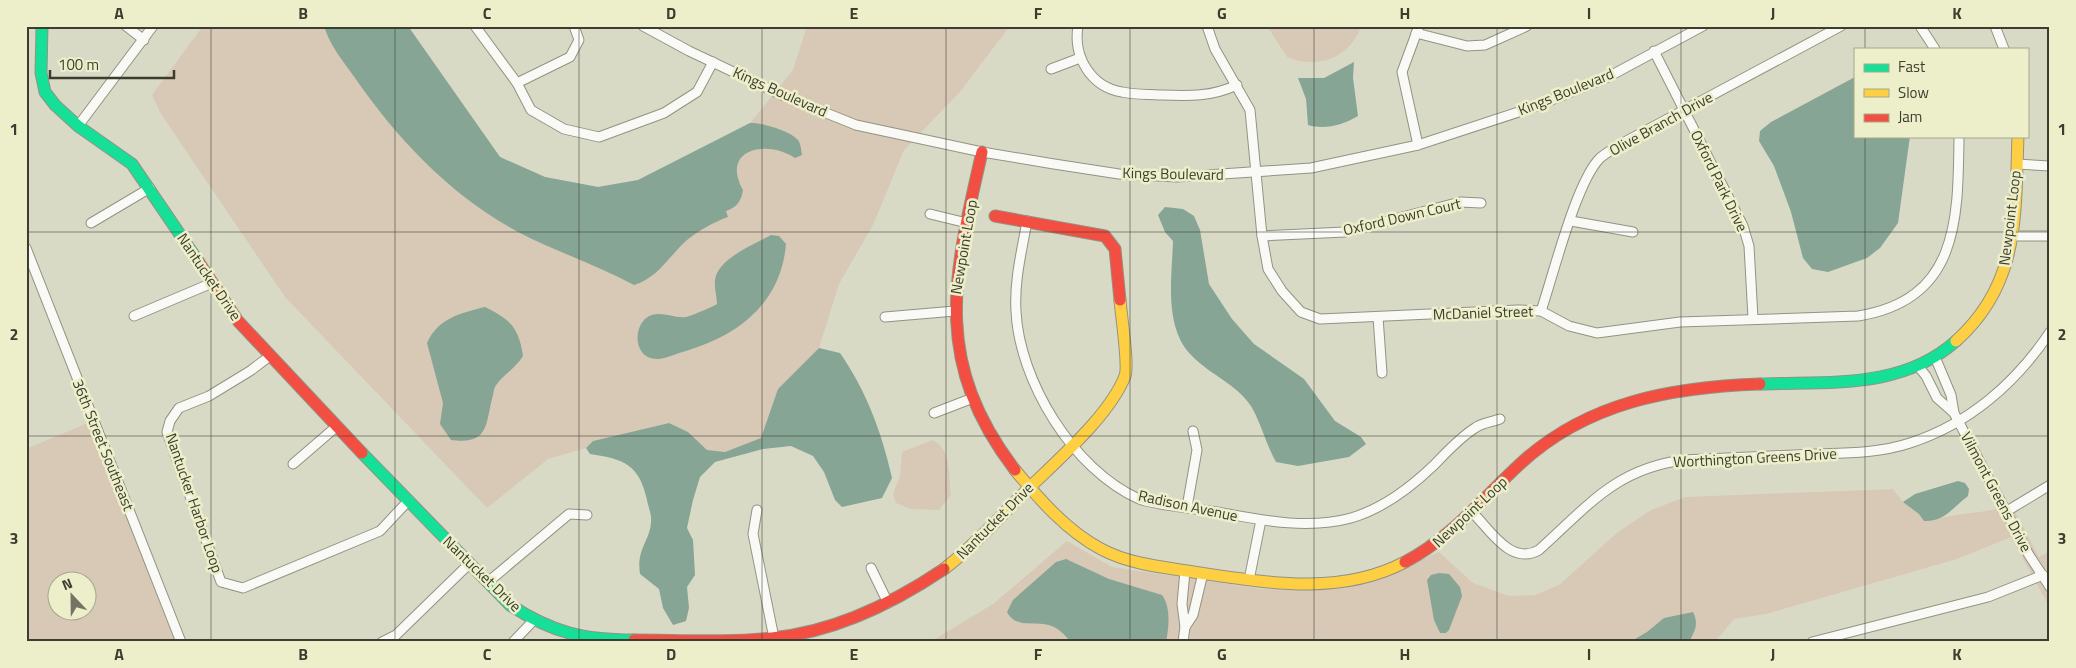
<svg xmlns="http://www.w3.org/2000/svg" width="2076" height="668" viewBox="0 0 2076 668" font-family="'Titillium Web',sans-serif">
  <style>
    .green { fill: #d8c8b6; fill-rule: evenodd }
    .water { fill: #86a595 }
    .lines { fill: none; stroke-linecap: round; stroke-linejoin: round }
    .street-casing { stroke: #929383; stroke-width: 11 }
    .fast-casing { stroke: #929383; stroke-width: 13 }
    .slow-casing { stroke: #929383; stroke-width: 13 }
    .jam-casing { stroke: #929383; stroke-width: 13 }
    .street { stroke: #f9f9f6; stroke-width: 9 }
    .fast { stroke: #16e098; stroke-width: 11 }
    .slow { stroke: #ffcf43; stroke-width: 11 }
    .jam { stroke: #f24e42; stroke-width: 11 }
    .grid { fill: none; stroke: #3c3d2e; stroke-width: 1; stroke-opacity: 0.55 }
    .labels { text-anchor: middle; stroke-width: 5; stroke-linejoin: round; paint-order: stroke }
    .street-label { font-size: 15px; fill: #3c3d2e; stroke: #edefca }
    .neatline { fill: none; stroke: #3c3d2e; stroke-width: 2 }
    .grid-label { font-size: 16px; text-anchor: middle; font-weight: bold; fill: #3c3d2e }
  </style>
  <rect width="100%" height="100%" fill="#d9dac6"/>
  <g class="green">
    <polygon points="203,26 408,26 500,157 545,177 598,187 638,180 750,123 793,70 807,26 1010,26 959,93 904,150 873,225 839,284 819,348 778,389 762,438 725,452 707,450 688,432 669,423 593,441 586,448 548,459 487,508 285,297 161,114 152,95"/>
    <path d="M 1267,26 L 1361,26 C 1351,58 1316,70 1287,57 Z"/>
    <path d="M 90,422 L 176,642 L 26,642 L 26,449 ZM 58,580 L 88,580 L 88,610 L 58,610 Z"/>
    <path d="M 933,440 C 953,452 948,476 951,495 L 939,510 L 911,509 L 896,503 L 893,494 L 900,476 L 902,452 Z"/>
    <path d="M 1893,489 L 1903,502 L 1932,521 C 1958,511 1986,515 2011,504 L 2039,557 L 2050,551 L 2050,608 L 2011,537 L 1957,559 L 1766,614 L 1734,619 L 1715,642 L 930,642 L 993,604 L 1067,541 L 1112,567 L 1262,589 L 1318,590 L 1351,584 L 1391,573 L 1439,552 L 1473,583 L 1509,596 L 1535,595 L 1559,585 L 1618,532 L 1651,510 L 1685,497 Z"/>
  </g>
  <g class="water">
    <path d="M 324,26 L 408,26 L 500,157 L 545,177 L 598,187 L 638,180 L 750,123 C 761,122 791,131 798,140 C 801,144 801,150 802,155 L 795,158 C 767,139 720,149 743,190 C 741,202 737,207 726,211 L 728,217 C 714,222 698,231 687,240 C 669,256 658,278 634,285 C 597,265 557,252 520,233 C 452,197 398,140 355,78 C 343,61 330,46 324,26 Z"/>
    <path d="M 1354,62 L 1353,78 L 1358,116 C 1343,125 1325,130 1308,125 L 1306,99 L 1298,78 L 1324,78 Z"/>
    <polygon points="1855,77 1855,136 1910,136 1898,223 1880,248 1867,258 1828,272 1812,269 1803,258 1791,212 1774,166 1759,141 1760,131 1771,122"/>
    <path d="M 1165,207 L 1183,209 L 1194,216 L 1200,230 L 1209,284 L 1232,319 L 1254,344 L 1304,379 L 1335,421 L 1361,437 L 1366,444 L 1349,457 L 1298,466 L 1276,462 C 1266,444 1261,423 1251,406 C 1236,384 1211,375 1193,357 C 1163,329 1172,277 1173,241 L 1165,232 L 1158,215 Z"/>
    <path d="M 771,235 L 779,236 L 786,244 C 781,302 740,335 686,351 C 677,353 666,359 657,359 C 636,359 632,332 645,319 C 658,308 672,319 686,317 C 691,316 712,307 717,304 C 717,297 714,287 715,280 C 718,258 754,245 771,235 Z"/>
    <path d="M 485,307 C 510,319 519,328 523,356 C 514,370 505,373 497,384 C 494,387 494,391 493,395 C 485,424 490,445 451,440 L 440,424 L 443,403 L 427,343 C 438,318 461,313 485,307 Z"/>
    <path d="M 819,348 L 840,353 C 866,390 882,433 892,478 L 882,498 L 842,507 L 835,500 L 824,472 L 813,456 L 791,446 L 763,449 L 715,462 L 700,477 L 693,500 L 687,528 L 693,540 L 695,575 L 687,587 L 689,608 L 686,621 L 673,625 L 663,608 L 659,589 L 640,574 C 636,549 650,541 651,522 C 652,515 648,506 647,500 C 639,464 624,459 590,454 L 586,448 L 593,441 L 669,423 L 688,432 L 707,450 L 725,452 L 761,438 L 778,389 Z"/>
    <path d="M 1958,481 L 1965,483 L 1969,489 L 1968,496 C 1953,507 1945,522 1924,521 L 1919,514 L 1903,502 L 1915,494 Z"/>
    <path d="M 1066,559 L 1109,579 L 1162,595 C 1171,607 1169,627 1166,642 L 1070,642 C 1065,634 1058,628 1049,625 C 1034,621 1016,629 1007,612 L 1013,600 L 1056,562 Z"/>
    <polygon points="1439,573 1449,574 1460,587 1462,596 1449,630 1446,633 1440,633 1434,620 1427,580 1431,575"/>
    <path d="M 1693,612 C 1699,624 1695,631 1689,642 L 1630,642 L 1647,632 L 1664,618 Z"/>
  </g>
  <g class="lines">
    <g class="street-casing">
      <g id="street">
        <polyline points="126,26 144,40"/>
        <polyline points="475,26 517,83 531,110 564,129 599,137 664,113 697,92 713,62"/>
        <polyline points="643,26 689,51 784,96 856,125 982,152 1054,164 1119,174 1177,177 1311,168 1418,145 1537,106 1608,77 1703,26"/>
        <path d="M 1078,26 C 1073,57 1091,87 1122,92 C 1135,95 1148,94 1161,95 C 1189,96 1211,97 1237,85"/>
        <path d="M 1207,26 L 1215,49 L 1250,110 L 1262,236 L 1268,269 L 1282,291 L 1301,312 L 1320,319 L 1518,310 L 1541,311 L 1569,326 L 1597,333 L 1680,322 L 1858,316 C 1959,300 1958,219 1959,136"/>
        <polyline points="1920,26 1935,49"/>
        <polyline points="1995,26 2004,49"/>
        <polyline points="1416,33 1467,46 1485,45 1527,26"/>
        <polyline points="1654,51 1743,226 1749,246 1753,318"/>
        <polyline points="1051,69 1080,58"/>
        <polyline points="517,83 570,57 579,40 574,26"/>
        <polyline points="78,126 153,26"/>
        <polyline points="1418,145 1402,72 1419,26"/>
        <polyline points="2017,164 2050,166"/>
        <polyline points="930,214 967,223"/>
        <path d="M 1027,221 C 1022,250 1014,281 1016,311 C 1019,380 1073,470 1139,499 C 1154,505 1197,509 1217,512 C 1261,520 1307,530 1351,518 C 1382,509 1410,488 1433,466 C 1446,453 1459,438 1475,428 C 1481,423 1492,422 1500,419"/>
        <polyline points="1571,221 1633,232"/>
        <polyline points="91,223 150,188"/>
        <polyline points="1262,236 1345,232 1460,202 1481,203"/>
        <polyline points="2011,236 2050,236"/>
        <polyline points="26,248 181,642"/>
        <path d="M 1541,311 C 1553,276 1576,182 1600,158 C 1606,153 1613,149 1619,145 L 1841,26"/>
        <polyline points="134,316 212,283"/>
        <polyline points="885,317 955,311"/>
        <polyline points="1378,317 1382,373"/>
        <polyline points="270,356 250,371 209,396 179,408 170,421 167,432 221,582 243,588 380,531 409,500"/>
        <polyline points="1935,357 1951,395 1954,413 2029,555 2050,587"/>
        <polyline points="1918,366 1926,376 1937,398 1954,413"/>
        <polyline points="934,413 973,398"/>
        <polyline points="293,464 336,427"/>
        <polyline points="1187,507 1197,450 1193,431"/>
        <polyline points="757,510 753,534 774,638"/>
        <polyline points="2007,511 2050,485"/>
        <path d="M 1473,513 C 1490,530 1511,566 1539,550 C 1587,507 1615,469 1683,460 C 1727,458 1772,456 1816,454 C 1848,453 1880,453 1910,443 C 1969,424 2016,383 2050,332"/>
        <polyline points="871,568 888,603"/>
        <polyline points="1249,580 1261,520"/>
        <polyline points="488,582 569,514 587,515"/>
        <polyline points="1185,627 1193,615 1203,573"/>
        <polyline points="382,642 396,635 469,564"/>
        <polyline points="513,642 533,621"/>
        <polyline points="1183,642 1185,627 1182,604 1185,571"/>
        <polyline points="1812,642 1988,597 2043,575"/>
      </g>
    </g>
    <g class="fast-casing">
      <g id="fast">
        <polyline points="42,26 41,73 45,92 55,105 78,126 132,164 198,261"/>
        <path d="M 1760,384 C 1828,381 1901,390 1956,341"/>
        <path d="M 362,453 L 510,605 C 553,633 584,640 634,640"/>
      </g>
    </g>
    <g class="slow-casing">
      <g id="slow">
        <path d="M 1956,341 C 2020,284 2015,215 2018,136"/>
        <path d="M 1015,470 C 1039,499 1067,531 1101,549 C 1129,564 1162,567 1193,572 C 1263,582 1339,597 1405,562"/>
        <path d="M 944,569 C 974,546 998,519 1024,493 C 1055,462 1109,417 1125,376 C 1129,366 1121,314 1120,300"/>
      </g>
    </g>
    <g class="jam-casing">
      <g id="jam">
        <path d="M 982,152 C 954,275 931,360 1015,470"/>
        <polyline points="995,216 1105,236 1115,249 1120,300"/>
        <polyline points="198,261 238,321 362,453"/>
        <path d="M 1405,562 C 1451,538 1483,498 1520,464 C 1587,402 1672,387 1760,384"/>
        <path d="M 634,640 C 680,640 726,643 772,638 C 835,632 892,604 944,569"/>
      </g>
    </g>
    <use href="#street" class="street"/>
    <use href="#fast" class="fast"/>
    <use href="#slow" class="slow"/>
    <use href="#jam" class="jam"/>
  </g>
  <path class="grid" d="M 211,26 L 211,642M 395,26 L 395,642M 579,26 L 579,642M 762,26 L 762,642M 946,26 L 946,642M 1130,26 L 1130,642M 1314,26 L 1314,642M 1497,26 L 1497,642M 1681,26 L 1681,642M 1865,26 L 1865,49M 1865,136 L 1865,642M 26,232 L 2050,232M 26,436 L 2050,436"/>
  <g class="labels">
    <g class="street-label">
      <text transform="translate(780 92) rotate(24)" y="5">Kings Boulevard</text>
      <text transform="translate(1566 92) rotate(-22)" y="5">Kings Boulevard</text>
      <text transform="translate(1661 124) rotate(-29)" y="5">Olive Branch Drive</text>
      <text transform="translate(1173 174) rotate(1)" y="5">Kings Boulevard</text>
      <text transform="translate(1719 181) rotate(64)" y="5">Oxford Park Drive</text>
      <text transform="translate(1402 217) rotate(-13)" y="5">Oxford Down Court</text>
      <text transform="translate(2010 218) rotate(-83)" y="5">Newpoint Loop</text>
      <text transform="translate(964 247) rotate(-80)" y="5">Newpoint Loop</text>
      <text transform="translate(209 277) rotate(56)" y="5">Nantucket Drive</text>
      <text transform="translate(1483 313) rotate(-2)" y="5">McDaniel Street</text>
      <text transform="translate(103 445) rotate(68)" y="5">36th Street Southeast</text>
      <text transform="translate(1755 458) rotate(-3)" y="5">Worthington Greens Drive</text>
      <text transform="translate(1996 492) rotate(62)" y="5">Vilmont Greens Drive</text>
      <text transform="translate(194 503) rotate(71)" y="5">Nantucker Harbor Loop</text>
      <text transform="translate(1188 506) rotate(12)" y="5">Radison Avenue</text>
      <text transform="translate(1470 512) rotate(-43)" y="5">Newpoint Loop</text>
      <text transform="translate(995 521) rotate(-45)" y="5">Nantucket Drive</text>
      <text transform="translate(482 574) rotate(44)" y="5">Nantucket Drive</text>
    </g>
  </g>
  <rect width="2076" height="668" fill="none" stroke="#edefca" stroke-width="55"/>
  <rect x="1854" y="48" width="175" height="90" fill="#edefca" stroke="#a6a88c"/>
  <rect x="1864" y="64" width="25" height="8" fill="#16e098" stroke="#a6a88c"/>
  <text x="1898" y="72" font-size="15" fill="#3c3d2e">Fast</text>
  <rect x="1864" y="89" width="25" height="8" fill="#ffcf43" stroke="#a6a88c"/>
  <text x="1898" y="98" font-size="15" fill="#3c3d2e">Slow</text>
  <rect x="1864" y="114" width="25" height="8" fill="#f24e42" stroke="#a6a88c"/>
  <text x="1898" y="122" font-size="15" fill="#3c3d2e">Jam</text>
  <g transform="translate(72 596) rotate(338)"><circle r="24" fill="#edefca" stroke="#a6a88c"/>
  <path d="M0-4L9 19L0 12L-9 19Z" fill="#737463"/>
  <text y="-8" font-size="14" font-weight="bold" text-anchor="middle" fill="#3c3d2e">N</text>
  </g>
  <path d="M50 70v8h124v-8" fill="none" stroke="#3c3d2e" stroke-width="2.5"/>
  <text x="58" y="70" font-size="15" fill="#3c3d2e" stroke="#edefca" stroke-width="4" paint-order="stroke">100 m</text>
  <rect x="28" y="28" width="2020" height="612" class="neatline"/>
  <g class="grid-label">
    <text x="119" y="19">A</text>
    <text x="303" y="19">B</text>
    <text x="487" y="19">C</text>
    <text x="671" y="19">D</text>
    <text x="854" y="19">E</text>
    <text x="1038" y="19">F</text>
    <text x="1222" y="19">G</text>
    <text x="1405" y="19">H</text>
    <text x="1589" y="19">I</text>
    <text x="1773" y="19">J</text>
    <text x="1957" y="19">K</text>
    <text x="14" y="135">1</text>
    <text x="2062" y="135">1</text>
    <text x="14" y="340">2</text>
    <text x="2062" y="340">2</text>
    <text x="14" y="544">3</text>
    <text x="2062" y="544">3</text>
    <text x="119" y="660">A</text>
    <text x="303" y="660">B</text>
    <text x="487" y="660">C</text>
    <text x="671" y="660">D</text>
    <text x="854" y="660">E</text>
    <text x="1038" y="660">F</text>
    <text x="1222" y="660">G</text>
    <text x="1405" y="660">H</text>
    <text x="1589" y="660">I</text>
    <text x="1773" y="660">J</text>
    <text x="1957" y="660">K</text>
  </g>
</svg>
